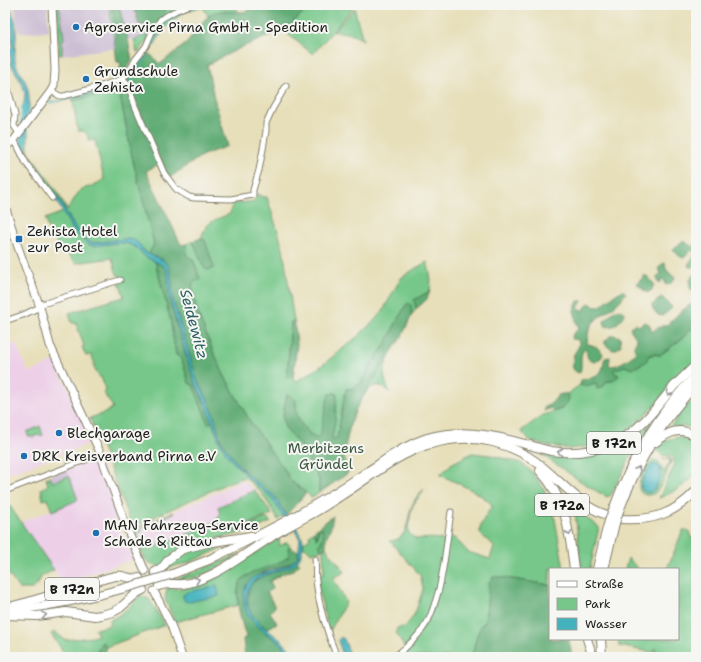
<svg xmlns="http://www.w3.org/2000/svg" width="701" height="662" viewBox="0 0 701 662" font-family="'Shantell Sans',sans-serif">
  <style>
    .built { fill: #edd0e8 }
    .industrial { fill: #ccbed4 }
    .green { fill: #76c789; stroke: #497252; fill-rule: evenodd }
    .forest { fill: #60ac75; stroke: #3e6448 }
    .water { fill: #43b2bd; stroke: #30676c }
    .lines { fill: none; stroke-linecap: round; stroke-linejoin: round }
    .stream { stroke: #43b2bd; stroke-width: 1.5 }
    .river { stroke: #43b2bd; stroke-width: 8 }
    .minor-casing { stroke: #827e6a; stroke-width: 7 }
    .secondary-casing { stroke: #827e6a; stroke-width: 9 }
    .trunk-casing { stroke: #827e6a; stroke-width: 10 }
    .minor { stroke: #fff; stroke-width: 5 }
    .secondary { stroke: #fff; stroke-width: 7 }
    .trunk { stroke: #fff; stroke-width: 8 }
    .trunk-bridge-casing { stroke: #827e6a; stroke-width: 10; stroke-linecap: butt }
    .trunk-bridge { stroke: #fff; stroke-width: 8 }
    .oneway { stroke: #999 }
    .poi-dot { fill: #1f6fb2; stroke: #f6f6f2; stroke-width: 1.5 }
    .labels { text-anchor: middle; stroke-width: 4; stroke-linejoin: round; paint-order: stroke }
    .shield { fill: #f6f6f2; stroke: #5d5d5c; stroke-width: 1 }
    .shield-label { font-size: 13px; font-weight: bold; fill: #1c1c1c }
    .poi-label { font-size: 14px; fill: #1c1c1c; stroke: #f6f6f2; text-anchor: start }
    .park-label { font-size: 14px; fill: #3c5842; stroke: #f6f6f2 }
    .water-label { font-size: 15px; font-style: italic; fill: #2e6064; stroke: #f6f6f2 }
  </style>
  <rect width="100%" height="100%" fill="#f6f6f2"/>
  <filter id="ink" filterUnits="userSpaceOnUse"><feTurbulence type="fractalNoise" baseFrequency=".025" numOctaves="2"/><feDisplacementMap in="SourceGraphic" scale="8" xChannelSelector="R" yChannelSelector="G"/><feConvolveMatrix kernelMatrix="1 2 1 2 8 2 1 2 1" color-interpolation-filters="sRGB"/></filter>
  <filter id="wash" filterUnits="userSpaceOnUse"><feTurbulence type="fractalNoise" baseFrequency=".012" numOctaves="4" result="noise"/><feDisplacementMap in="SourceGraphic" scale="16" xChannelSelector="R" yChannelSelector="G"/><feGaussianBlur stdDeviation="0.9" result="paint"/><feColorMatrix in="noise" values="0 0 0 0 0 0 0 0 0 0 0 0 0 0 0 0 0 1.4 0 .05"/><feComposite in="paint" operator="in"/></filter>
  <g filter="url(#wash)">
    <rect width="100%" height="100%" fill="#e7dfb9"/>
    <g class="built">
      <polygon points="15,343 29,373 55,361 94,442 18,470 5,473 5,346"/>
      <polygon points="97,459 99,459 104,471 103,472 115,505 119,525 123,535 125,535 131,546 130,547 135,559 63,583 20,522 78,500 66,469 91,460 92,461"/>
      <polygon points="241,481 245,482 254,490 247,494 218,506 221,514 219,518 209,525 180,538 179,536 150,549 146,548 141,538 137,540 135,535 142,532 140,528 173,513 173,512"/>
    </g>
    <g class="industrial">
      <polygon points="13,5 47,5 48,23 49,24 49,31 19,33 16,20 15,8"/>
      <polygon points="59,5 109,5 116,48 62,55 62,42 64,38"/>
      <polygon points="119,5 134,5 139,25 144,25 147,35 134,40 128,39 127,35 126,35"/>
      <polygon points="66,469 69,476 51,482 50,476"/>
    </g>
    <g class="green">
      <polygon points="56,5 59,5 64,38 62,42 62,55 59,55 58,46 59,45 59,41 58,41"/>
      <polygon points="109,5 112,5 117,38 114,38"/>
      <polygon points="166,5 185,5 166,15 164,7"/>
      <path d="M 195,5 L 235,5 L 238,12 C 228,12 216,9 208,16 L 202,6 L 185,12 L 183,9 Z"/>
      <path d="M 310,5 L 355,5 L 313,54 L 280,28 C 293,22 302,16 310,5 Z"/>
      <path d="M 355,8 L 356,15 L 363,40 C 353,34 344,31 333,32 Z"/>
      <path d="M 181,10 L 183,13 C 168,23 162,32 153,47 L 148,45 L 153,33 L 162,20 Z"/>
      <polygon points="148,24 151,32 145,44 139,52 137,52 134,40 147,35 144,25"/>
      <path d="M 119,82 L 123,82 L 128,88 L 119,91 L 133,161 L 154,244 L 149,254 C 149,254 144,251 144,250 C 140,247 138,242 133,240 C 120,236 97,246 88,241 C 71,230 66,208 55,193 C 47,182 32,168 27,156 C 24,150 24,141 28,135 L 28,148 L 30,155 L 57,191 L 67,210 L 80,190 L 95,185 L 104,179 L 95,140 L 89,141 C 87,133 87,131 78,131 L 73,101 L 100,94 L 99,88 Z"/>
      <path d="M 258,193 L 261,197 L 267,197 L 283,248 L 294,321 L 291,322 L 287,377 L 293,377 L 294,380 L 297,381 L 320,367 L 357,337 L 372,323 L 382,312 L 401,278 L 416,268 L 427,262 C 430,272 432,280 430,291 L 415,300 L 416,309 L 412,315 L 411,305 L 406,305 L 396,323 L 385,345 L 372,363 L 361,383 L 352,389 L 346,389 L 337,438 L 334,439 L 332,438 L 335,421 L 337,395 L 334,392 L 332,394 L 320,435 L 317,439 C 307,432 299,424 296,412 C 296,408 297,403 295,399 C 293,396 290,395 287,396 L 284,408 L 283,418 L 285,428 L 307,453 L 310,464 L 319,479 L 319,493 L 311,498 L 309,495 L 291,481 L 283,467 L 272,453 L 261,436 L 251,423 L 224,375 L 213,351 L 199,317 L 195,302 L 192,283 L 198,273 L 193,259 L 188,258 L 186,252 L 187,249 L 186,244 L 193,241 L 202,264 L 205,240 L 201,238 C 207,221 214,220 230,214 L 232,204 L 254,201 Z"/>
      <path d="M 63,212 C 71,227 75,233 89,245 L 126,243 L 134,246 L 146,257 L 155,261 L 170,318 L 176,355 L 181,357 L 189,383 L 193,385 L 208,423 L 212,422 L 219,441 L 234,463 L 244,472 L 248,478 L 272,498 L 283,516 L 278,520 C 273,510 267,501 261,493 C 256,487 250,483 245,477 L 241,478 L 230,482 L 132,527 L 102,447 L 90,418 L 107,412 L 113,407 L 106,397 L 104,391 L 106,390 L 101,377 L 99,377 L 93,366 L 95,364 L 91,355 L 86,356 L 82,347 L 84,346 L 76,323 L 72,323 L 69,313 L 124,297 L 119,282 L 121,281 L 119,274 L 117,275 L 112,258 L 76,263 L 68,254 L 61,254 L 51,228 L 48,229 L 45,219 Z"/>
      <path d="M 696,325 L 696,362 L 643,417 L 628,430 L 613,439 L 612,437 L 599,442 L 600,444 L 571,449 L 542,445 L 529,440 L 521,431 L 543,415 L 562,409 L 569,397 L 567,394 L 580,385 L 585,386 L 596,383 L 602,388 L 607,381 L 611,381 L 619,375 L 614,372 L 613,370 L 625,366 L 633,368 C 645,364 644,352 660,355 L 679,341 Z"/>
      <path d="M 389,356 C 383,371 382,377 390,392 C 379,384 377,383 366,391 L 375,377 Z"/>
      <polygon points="696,397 696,429 684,426 669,429 688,403 690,404"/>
      <path d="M 652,422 L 628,462 L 611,495 L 607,497 C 584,485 564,469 542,455 L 574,457 L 601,452 L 602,454 L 614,449 L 614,447 L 634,437 Z"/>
      <polygon points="40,426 43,435 39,436 38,435 33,437 28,436 27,432"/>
      <path d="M 680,437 C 686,439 692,441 696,447 C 696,453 697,464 696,470 C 692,484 671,493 659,498 L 675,464 L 674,459 L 672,456 L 662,455 L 656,450 C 663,441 668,439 680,437 Z"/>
      <path d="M 472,453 L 490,455 L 521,463 L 532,472 L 542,486 L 553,508 L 564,569 L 550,569 L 550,585 L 499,577 L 489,583 L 485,624 L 482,624 L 477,635 L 472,657 L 406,657 L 402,653 L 432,612 L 449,536 L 456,539 L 468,552 L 490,559 L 494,546 C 491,543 481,536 480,532 C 478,526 489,511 492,506 C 488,496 451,480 440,475 L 451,464 Z"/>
      <path d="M 670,458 L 672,460 L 671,462 C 667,471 662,487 655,493 C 652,495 649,495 646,495 C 631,492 644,470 649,463 L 652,461 L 653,459 L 658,462 L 663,468 L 662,471 L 664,472 L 670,462 L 670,460 L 669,459 L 662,459 ZM 653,464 L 659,466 L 661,471 L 655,489 L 650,492 L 643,490 L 641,486 Z"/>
      <polygon points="50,476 52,482 69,476 78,500 52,511 47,499 43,500 41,489 48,485 46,478"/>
      <path d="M 424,489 L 413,505 L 411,512 L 408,528 L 409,533 L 411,535 L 416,539 C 425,539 438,536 445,542 C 442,570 438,605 422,629 C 417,636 410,641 404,647 L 396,632 L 397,628 L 405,627 L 413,617 L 417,608 L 423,589 L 420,575 L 390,541 C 410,540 406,517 413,504 C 415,498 420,493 424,489 Z"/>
      <path d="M 254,490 L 259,496 L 272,514 L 232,531 L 236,531 L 266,518 L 271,522 L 255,529 L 242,533 L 189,545 L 160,567 C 156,565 151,564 148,562 C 142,557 140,547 137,540 L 141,538 L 146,548 L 149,547 L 150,549 L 180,536 L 181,537 L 209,525 L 218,519 L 218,516 L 220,514 L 218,507 L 247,494 Z"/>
      <polygon points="5,505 9,505 54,570 42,576 36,586 32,589 19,589 5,569"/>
      <polygon points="575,510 599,527 590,569 581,569"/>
      <polygon points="173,512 174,513 141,528 142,532 135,535 133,530 135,529"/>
      <path d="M 321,528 L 322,529 C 324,535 323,540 320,544 L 321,550 L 311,553 L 305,547 L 303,547 L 304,542 L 310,538 L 309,535 L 314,531 L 316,536 L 318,537 L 319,529 Z"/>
      <polygon points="683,530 690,532 694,543 696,545 696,657 661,657 655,648 655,653 619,646 618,639 678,639 678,569 667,569"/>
      <path d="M 279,538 L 280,546 L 287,542 L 290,546 L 288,548 L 289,552 L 289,556 L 284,560 L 275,565 L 238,592 L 238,605 L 175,622 L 165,599 L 167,588 C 173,588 180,589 186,588 C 215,581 239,563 263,548 L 269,545 Z"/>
      <path d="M 239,541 L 185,564 L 178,565 L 165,570 C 167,567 169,564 171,562 C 185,547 220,545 239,541 Z"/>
      <polygon points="326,548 345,572 333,578 346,602 330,631 329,631 319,592 317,575 324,574 323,549"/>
      <polygon points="240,554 221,566 197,577 177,580 174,580"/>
      <polygon points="628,558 638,569 625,569"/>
      <path d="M 140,595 L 149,599 L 165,625 L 106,647 L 103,642 C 95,659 83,657 67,657 L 51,634 L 55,632 L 65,640 L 93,637 L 98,635 L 95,629 L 104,627 L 110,625 L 110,620 C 124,613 130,607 140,595 Z"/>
    </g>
    <g class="forest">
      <polygon points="112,5 119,5 126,35 127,35 132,60 124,74 118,76 118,69 121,67 120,62 117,62 114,38 117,38"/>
      <polygon points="134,5 166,5 164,7 166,15 152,28 150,24 139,25"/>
      <polygon points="259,5 310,5 306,10 292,23 280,28 269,36 242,47 207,65 214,98 228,146 203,155 169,178 161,163 126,77 129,76 146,50 160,64 187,43 205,19 212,13 220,11 244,12"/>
      <polygon points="99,88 100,94 73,101 72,97"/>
      <polygon points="128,88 159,164 146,171 181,245 186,244 187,249 186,252 188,257 193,259 200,279 192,284 195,302 199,317 213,351 224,375 251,423 261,436 272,453 283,467 291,481 306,493 286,515 274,496 250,477 235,461 221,441 213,413 207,398 197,380 173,300 171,276 163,260 149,254 154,244 133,161 119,91"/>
      <polygon points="201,238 205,240 214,268 208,270 205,269 202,264 193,241"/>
      <path d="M 683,241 L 693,247 L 696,241 L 696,263 L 693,267 L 689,267 L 688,265 L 694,256 L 695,253 L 693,251 L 691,250 L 684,258 C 679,257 676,253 673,249 Z"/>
      <path d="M 155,261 C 157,263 161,264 163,266 C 172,273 167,294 171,304 C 178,329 185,355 194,380 C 199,395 209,407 212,422 L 208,423 L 193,385 L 189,383 L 181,357 L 176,355 L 170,318 Z"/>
      <path d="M 665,263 L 666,269 L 675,278 C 674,282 670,284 666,285 L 664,279 L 661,280 L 661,283 L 658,283 L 657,277 L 661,274 L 658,269 L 662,264 Z"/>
      <path d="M 694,274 L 696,274 L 696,292 L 691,290 C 689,283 689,279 694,274 Z"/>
      <polygon points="644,276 647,276 654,284 654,286 652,288 652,290 647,293 637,284"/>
      <path d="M 623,290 L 626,293 C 622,298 619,303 613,307 C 603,315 589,321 588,335 C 588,338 587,340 587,344 C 595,345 599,348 603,354 L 601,358 L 595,362 C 584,360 589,354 585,348 C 578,356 583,364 580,372 L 578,373 L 574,370 L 572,366 L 574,354 L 579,346 L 579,341 L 575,339 L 571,339 L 573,334 L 579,328 L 576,321 L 576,318 L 574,310 L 578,301 L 582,301 L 578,308 L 580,310 L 584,310 L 588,304 L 590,303 L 595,307 C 604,306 604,302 612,297 C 615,294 620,292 623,290 Z"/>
      <polygon points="430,291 427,299 416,309 414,300"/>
      <polygon points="662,297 672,307 671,309 662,316 658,315 653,309 652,305"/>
      <path d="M 696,300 L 696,325 L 679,341 L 660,355 L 654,354 L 648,356 L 646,362 L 632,369 L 625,366 L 613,370 L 614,372 L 619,376 L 611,381 L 607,381 L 602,388 L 597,389 L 596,383 L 585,386 L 580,385 L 581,380 C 589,379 601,376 603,367 C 604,364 603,362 605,358 L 610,357 L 609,366 C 618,367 630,358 636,353 C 634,348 633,346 637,341 C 636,335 631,333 630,327 L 635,324 L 639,326 L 645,322 L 649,324 L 652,332 L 657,328 L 668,324 L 678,314 Z"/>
      <path d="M 409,303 L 411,305 L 412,315 L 402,336 L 375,377 L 356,409 L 350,425 L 344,453 L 345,462 L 348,473 L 319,493 L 319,479 L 310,464 L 307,453 L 285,428 L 283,418 L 284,408 L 287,395 C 290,395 293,396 295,399 C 297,403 296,408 296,412 C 299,424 307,433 317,439 L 320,435 L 329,394 L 332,394 L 335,392 L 337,395 L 335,421 L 332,438 L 334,439 L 337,438 L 346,389 L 352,389 L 361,383 L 372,363 L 385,345 L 396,323 L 406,305 Z"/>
      <path d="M 619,309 L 624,312 L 624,316 C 619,322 614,329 605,326 L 604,321 L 612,313 Z"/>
      <polygon points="294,321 297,344 293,377 287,378 291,322"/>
      <path d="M 614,335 L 620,337 L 621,345 C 619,348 616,350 612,350 L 605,344 L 605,341 L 610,336 Z"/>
      <path d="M 562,394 L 567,394 L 569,397 C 568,406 562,409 554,411 L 551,408 L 544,411 L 544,408 L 552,403 L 558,395 Z"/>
      <path d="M 333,516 L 331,527 L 326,538 L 326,548 L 321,550 L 319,544 C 323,540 324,535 322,529 L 321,528 L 319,529 L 317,539 L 314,531 Z"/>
      <path d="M 290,546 L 294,550 L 299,551 L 298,557 C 288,567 274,567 262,573 C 257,576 251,581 246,585 L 247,614 C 253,621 260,629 267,634 C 276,641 286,643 285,657 L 245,657 L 243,639 L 246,637 C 242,623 229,585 246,576 C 258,570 272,566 284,560 L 289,556 L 289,552 L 288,548 Z"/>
      <path d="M 298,561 L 300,564 L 293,570 L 282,574 L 270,581 L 273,588 L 267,592 L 275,607 L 270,612 L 277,623 L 267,629 C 254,619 245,611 248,594 C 248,588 250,584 255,581 C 263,574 285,568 295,564 Z"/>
      <polygon points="493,577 499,577 550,585 550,639 569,639 572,657 472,657 477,635 482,624 485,623 489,583"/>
      <polygon points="103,642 106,647 103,656 104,657 85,657 92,654 99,650 100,644"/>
    </g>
    <g class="water">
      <path d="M 5,5 L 9,5 C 12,12 16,21 16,29 C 17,40 14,50 15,60 C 17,70 22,75 26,83 C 30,92 29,105 29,114 L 22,120 L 25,93 L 22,84 L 11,64 L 10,54 L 5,54 L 5,50 L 7,50 L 12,48 L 12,30 L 9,15 Z"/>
      <polygon points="28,131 28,135 25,140 27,156 32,164 56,194 74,226 85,239 90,242 95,243 114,240 125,239 134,240 139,244 144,251 149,254 163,260 168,266 171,276 173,300 197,380 207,398 213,413 221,441 235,461 250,477 274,496 286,515 296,527 303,540 303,547 300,557 295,564 289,567 263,576 255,580 249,587 247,595 247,604 250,612 260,624 282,641 288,647 290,651 291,657 285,657 286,651 280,643 257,626 247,614 244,603 244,593 246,585 254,577 288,565 294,561 298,557 300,539 293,528 283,516 272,498 248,478 244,472 234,463 227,455 219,441 205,402 194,381 170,301 168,277 166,269 162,265 146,257 134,246 126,243 114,243 95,246 89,245 78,235 71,227 53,195 30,165 23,155 21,145 21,137"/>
      <path d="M 653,464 L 659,466 L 661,472 L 659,474 L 661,476 C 658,482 653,497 644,491 C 642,490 641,489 641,486 C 641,481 649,467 653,464 Z"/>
      <polygon points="217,586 219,596 188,602 185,601 183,597 183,595 187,592"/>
      <polygon points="341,637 344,639 349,652 348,654 344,655 342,653 338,640"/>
    </g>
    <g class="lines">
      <g class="stream">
        <polyline points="152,47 162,30 171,21 171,19 184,11 202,5"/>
        <polyline points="129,82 140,68 150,50"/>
        <polyline points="71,98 121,86"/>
        <polyline points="49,103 69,99"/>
      </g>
      <polyline class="river" points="23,146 25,108"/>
    </g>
  </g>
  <g filter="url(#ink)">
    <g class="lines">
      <g class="minor-casing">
        <g id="minor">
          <polyline points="122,79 125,81 128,84 135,106 164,173 176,189 189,197 194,198 231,199 253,195 253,190 259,170 263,149 266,131 266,123 273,108 286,86"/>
          <polyline points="5,85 8,89 10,96 15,115 14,126 19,133"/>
          <polyline points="51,91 60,96 64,96 98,87 122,79 127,74 135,60 146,46 152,32 161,19 175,11 189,5"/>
          <polyline points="14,140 17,145 26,163 52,198"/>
          <polyline points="5,230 11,227"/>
          <polyline points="39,305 120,280"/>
          <polyline points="5,321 23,315 40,307"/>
          <polyline points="5,491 101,454"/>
          <path d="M 315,559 C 316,566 315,574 316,581 C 319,607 327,633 337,657"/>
          <polyline points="400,653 404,657"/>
          <path d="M 394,657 C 406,648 420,635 428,621 C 433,611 436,600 439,589 C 445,564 447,538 451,512"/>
        </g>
      </g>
      <g class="secondary-casing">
        <g id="secondary">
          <polyline points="5,147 14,140 51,91 54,85 55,70 52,5"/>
          <polyline points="5,206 18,247 40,307 50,345 99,450 128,531 145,571"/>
          <polyline points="154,591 171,625 182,657"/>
        </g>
      </g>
      <g class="trunk-casing">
        <g id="trunk">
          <path d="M 656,442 C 669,431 680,427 696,436"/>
          <path d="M 540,471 C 567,500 569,532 574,569"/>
          <path d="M 613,510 C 631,460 658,413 696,375"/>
          <path d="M 619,511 C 636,466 662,420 696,385"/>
          <path d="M 621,519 C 653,521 674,514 696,491"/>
          <path d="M 206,561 C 250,540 295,518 336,492 C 351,483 365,473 379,464 C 394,453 409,444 427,438 C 445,433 465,432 484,435 C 497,437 511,440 525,444 C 534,446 542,449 551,451 C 577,455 604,450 626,436 C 646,423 659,404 674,386 C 681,379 688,372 696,365"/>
          <polyline points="597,569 603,543 609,521"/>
          <polyline points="604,569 615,523"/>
          <polyline points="155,572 161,569 169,559 183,549 207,543 251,536"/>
          <polyline points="170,575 211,559"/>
          <path d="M 159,586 C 167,582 175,585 183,584 C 194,583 205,578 215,573 C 234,563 252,549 271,537 C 281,530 292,525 302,519 C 315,513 327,505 339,497 C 362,483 383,465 408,453 C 433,440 465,435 493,442 C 508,446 522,452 535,461 C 552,473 566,490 583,502 C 590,508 598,512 607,515"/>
          <path d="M 5,608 L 28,602 L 107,578 C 112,577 117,575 122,576 C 128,577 132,580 139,578"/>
          <path d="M 10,611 C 50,606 90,598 129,587"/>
          <polyline points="5,615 37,616 66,612 95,616 101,615 113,612 120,608 137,593 143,590"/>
          <polyline points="587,639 593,657"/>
          <polyline points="601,639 602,657"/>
        </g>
      </g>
      <use href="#minor" class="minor"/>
      <use href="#secondary" class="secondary"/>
      <use href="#trunk" class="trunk"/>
      <g class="trunk-bridge-casing">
        <g id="trunk-bridge">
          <polyline points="609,521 613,510"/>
          <polyline points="615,523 619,511"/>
          <polyline points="129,587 170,575"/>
        </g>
      </g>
      <use href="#trunk-bridge" class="trunk-bridge"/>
    </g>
    <defs><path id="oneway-chevron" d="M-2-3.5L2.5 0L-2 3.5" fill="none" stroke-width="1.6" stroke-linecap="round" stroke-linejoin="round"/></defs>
    <g class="oneway">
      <use href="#oneway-chevron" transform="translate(669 393) rotate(130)"/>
      <use href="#oneway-chevron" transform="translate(560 452) rotate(-176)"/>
      <use href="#oneway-chevron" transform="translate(638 469) rotate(-63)"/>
      <use href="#oneway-chevron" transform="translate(569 533) rotate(81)"/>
      <use href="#oneway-chevron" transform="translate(197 580) rotate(-19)"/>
      <use href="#oneway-chevron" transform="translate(44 615) rotate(-9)"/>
    </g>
  </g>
  <g class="poi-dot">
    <circle cx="76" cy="27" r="4"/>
    <circle cx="86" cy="79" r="4"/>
    <rect x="15" y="235" width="8" height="8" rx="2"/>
    <circle cx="59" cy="433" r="4"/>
    <circle cx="24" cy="456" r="4"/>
    <circle cx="96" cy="533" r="4"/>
  </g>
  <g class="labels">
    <g class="shield">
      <rect x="587" y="432" width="54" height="22" rx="3"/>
      <rect x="535" y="494" width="54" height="22" rx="3"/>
      <rect x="45" y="578" width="54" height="22" rx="3"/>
    </g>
    <g class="shield-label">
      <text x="614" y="448">B 172n</text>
      <text x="562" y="510">B 172a</text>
      <text x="72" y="594">B 172n</text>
    </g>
    <g class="poi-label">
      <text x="84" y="32">Agroservice Pirna GmbH - Spedition</text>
      <text x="94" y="76">Grundschule<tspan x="94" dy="16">Zehista</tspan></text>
      <text x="27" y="236">Zehista Hotel<tspan x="27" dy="16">zur Post</tspan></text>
      <text x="67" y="438">Blechgarage</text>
      <text x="32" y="461">DRK Kreisverband Pirna e.V</text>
      <text x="104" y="530">MAN Fahrzeug-Service<tspan x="104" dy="16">Schade &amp; Rittau</tspan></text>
    </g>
    <g class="park-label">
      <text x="326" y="453">Merbitzens<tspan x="326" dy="16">Gründel</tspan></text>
    </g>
    <g class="water-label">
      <text transform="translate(194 324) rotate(75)" y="5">Seidewitz</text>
    </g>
  </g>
  <rect width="701" height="662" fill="none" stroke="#f6f6f2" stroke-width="20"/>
  <rect x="549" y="568" width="130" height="72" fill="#f6f6f2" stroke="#9f9f9c"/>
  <rect x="557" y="581" width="20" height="6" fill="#ffffff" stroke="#9f9f9c"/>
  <text x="585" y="588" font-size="12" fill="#1c1c1c">Straße</text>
  <rect x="557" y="598" width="20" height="12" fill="#76c789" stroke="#9f9f9c"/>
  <text x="585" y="608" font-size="12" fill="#1c1c1c">Park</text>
  <rect x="557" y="618" width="20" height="12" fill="#43b2bd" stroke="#9f9f9c"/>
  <text x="585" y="628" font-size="12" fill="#1c1c1c">Wasser</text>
</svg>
